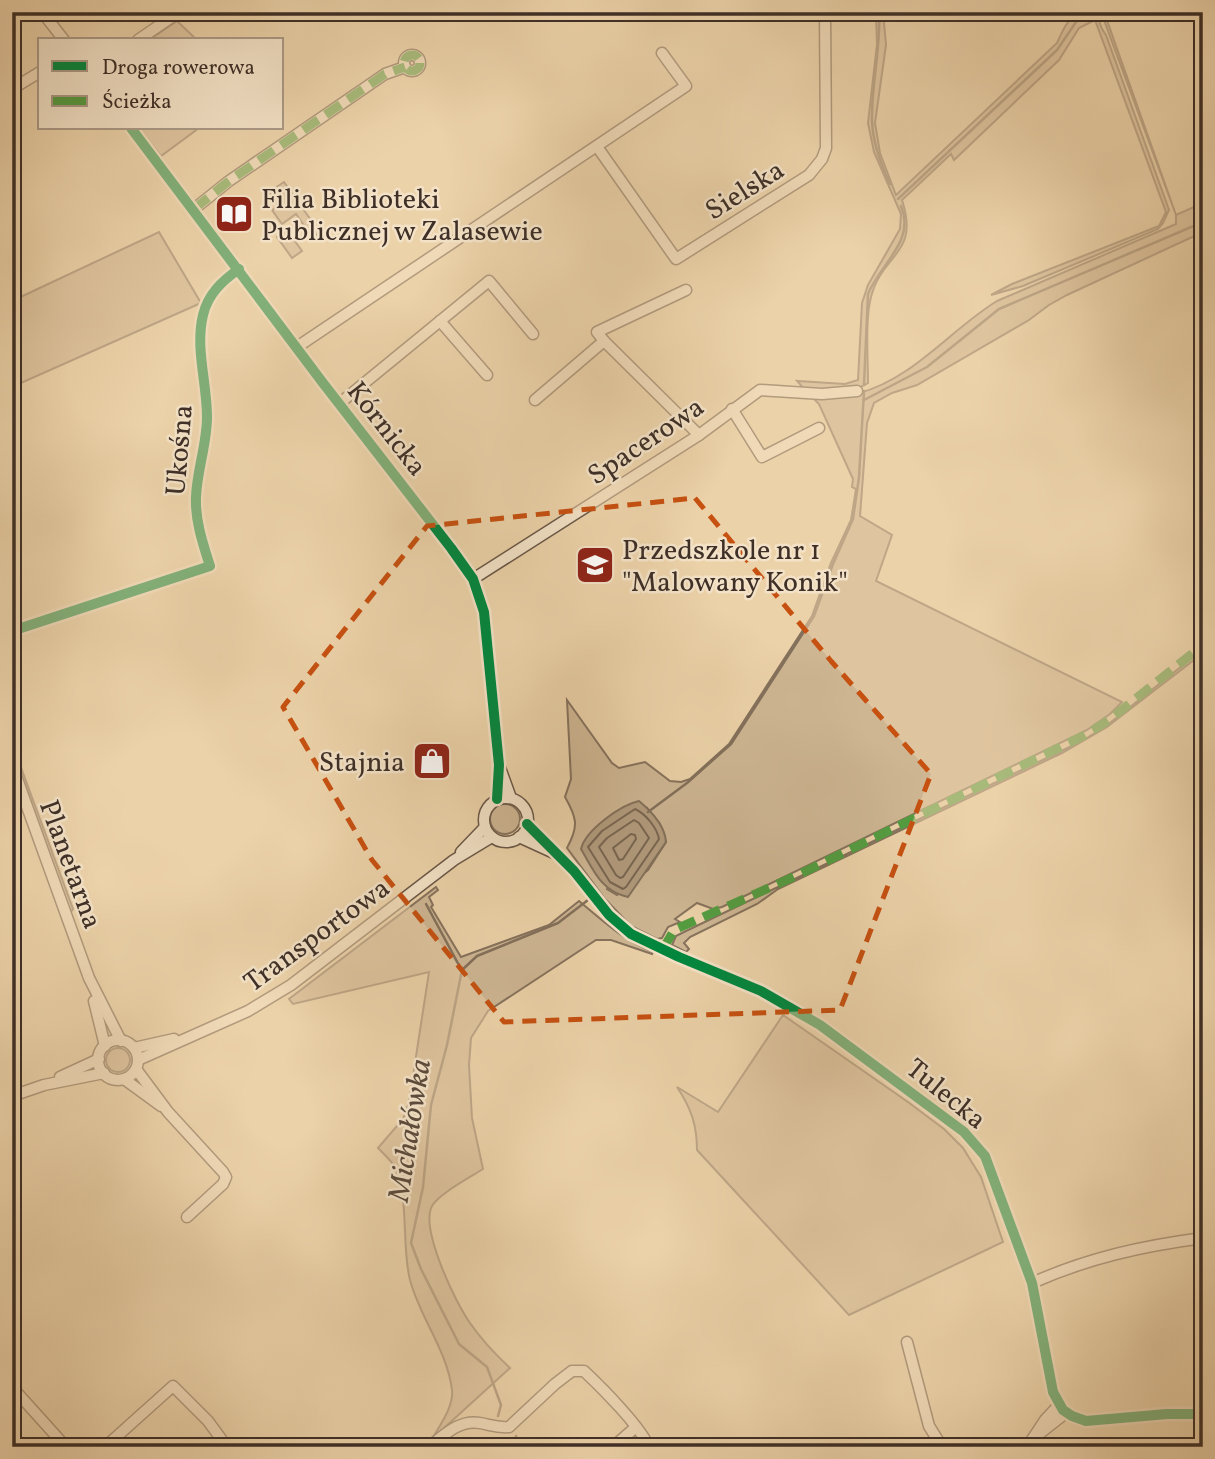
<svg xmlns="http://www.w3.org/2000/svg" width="1215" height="1459" viewBox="0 0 1215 1459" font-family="Vollkorn,serif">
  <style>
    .green { fill: #ceb693; stroke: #86725d; stroke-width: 2; fill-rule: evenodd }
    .water { fill: #b19b7d; stroke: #83705b; stroke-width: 2 }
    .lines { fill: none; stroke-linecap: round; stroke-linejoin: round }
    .shore { stroke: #786552; stroke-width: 2 }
    .stream { stroke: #83705b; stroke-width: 2.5 }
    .minor-casing { stroke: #6a5848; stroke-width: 13 }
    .minor { stroke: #f3e2c7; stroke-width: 10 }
    .quiet { stroke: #539d41; stroke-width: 9; stroke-dasharray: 18 9; stroke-linecap: butt }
    .cycleway-casing { stroke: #f3e2c7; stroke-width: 15 }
    .cycleway { stroke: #00873e; stroke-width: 10 }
    .marked { fill: none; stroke: #c65111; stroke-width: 5; stroke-dasharray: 14 9; stroke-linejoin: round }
    .labels { text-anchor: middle; stroke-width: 5; stroke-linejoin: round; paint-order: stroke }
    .street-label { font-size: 28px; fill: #3e2f27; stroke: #f3e2c7 }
    .poi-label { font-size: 28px; fill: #3e2f27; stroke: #f3e2c7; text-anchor: start }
    .water-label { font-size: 30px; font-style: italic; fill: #5b4a3c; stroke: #f3e2c7 }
  </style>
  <rect width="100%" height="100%" fill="#ecd2a9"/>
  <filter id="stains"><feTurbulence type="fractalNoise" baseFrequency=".00286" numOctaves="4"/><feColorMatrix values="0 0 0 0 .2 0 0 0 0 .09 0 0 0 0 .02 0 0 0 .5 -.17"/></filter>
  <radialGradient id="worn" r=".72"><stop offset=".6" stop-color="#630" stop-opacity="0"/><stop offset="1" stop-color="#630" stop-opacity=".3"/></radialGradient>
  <g class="green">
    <path d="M 876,12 L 883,12 L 886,45 L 875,123 L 880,153 L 896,195 L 1057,43 C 1070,14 1073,12 1104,12 L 1176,215 L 1203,203 L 1203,232 L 1067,295 L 1049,305 L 1029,320 L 917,385 L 892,393 L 874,403 L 867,423 L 860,516 L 892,535 L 876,581 L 1122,702 L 1110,714 L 1087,730 L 722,907 L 713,909 L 697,903 L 675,919 L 680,922 L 668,927 L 662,938 L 657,939 L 631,926 L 605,899 L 567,848 C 579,826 577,818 565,797 L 571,779 L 567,700 L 612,763 L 619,768 L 645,762 L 670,781 L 681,782 L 690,779 L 729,744 L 812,616 L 831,563 L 851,520 L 856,489 L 852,487 L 853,479 L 819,404 L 810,395 C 826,395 844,396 859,393 C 913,379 951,329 997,301 L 1176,224 L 1176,215 L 1101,12 C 1097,21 1101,28 1106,35 L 1169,210 L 1163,223 L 1158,229 L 1023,286 L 991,295 L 1012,284 L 1159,226 L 1166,212 L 1095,20 L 1079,28 L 1059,60 L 954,160 L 951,154 L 902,200 C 920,255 882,253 871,297 C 865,319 868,358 868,383 C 852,394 826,391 807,392 L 797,381 L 845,384 L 858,380 L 862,303 L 868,285 L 900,229 L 901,214 L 874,152 L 868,123 L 877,44 ZM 647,808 L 660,824 L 666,842 L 648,870 L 617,895 L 607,889 Z"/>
    <polygon points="177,21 197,40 149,40"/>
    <polygon points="139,128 199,128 161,156"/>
    <polygon points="284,182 320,233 312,237 296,214 282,224 272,210 278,206 269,192"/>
    <polygon points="287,230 302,251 292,258 277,237"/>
    <polygon points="159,232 201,303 12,387 12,301"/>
    <polygon points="1203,646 1203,653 1107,727 1062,753 778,889 757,904 690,937 684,943 689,949 686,952 672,945 676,936 686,931 1082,741 1106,726 1192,658"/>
    <polygon points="12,743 73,909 70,913 12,752"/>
    <circle cx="505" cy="819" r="15"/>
    <path d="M 436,887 L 438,890 L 429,897 L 433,905 L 431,907 L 461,957 L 549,925 L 579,901 C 604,922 622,939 653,952 L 652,954 L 611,940 L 596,940 L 488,1011 L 471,1038 L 469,1065 L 472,1118 L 483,1169 C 471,1177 436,1195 431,1208 C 422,1232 455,1302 470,1323 C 481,1339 496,1355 510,1368 L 432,1439 C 440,1425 454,1406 452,1390 C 447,1350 420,1318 410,1280 C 401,1246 410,1191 393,1164 C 389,1159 383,1153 378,1148 L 403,1119 L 409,1102 L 429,972 L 293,1004 L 289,999 Z"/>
    <path d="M 783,1015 L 908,1102 L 944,1129 L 963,1148 L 981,1177 L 1003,1242 L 849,1315 L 697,1150 C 697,1125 691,1108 677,1087 L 718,1112 Z"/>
    <circle cx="118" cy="1060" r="12"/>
  </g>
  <path class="water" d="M 639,801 C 651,811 665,825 666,842 L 628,897 C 601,891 594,871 581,849 C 585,831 620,805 639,801 Z"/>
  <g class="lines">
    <g class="shore">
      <path d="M 635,809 C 646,814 657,828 659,839 L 626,887 L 623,889 L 610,882 L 588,847 L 602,831 Z"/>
      <polygon points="634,820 639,823 649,838 623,877 620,878 616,875 599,847 607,838"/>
      <polygon points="631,834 635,835 636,839 623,859 619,860 613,848"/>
    </g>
    <g class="stream">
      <path d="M 879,12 C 881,49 871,85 872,121 C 873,144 881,164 890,184"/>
      <polyline points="898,199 1057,50 1076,22 1093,12"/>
      <path d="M 864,385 L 868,294 C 880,264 916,241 901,206"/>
      <polyline points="864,400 927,367 999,309 1203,222"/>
      <polyline points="648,812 687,783 731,744 814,616 833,564 853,519 859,477 864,391"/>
      <polyline points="426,904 461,969"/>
      <polyline points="498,1416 501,1405 487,1367 459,1344 421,1269 411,1243 423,1187 431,1105 447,1045 462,970 477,956 558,923 588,900"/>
      <polyline points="516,1436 518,1447"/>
    </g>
    <g class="minor-casing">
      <g id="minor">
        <polyline points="42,12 64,40"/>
        <polyline points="138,40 179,12"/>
        <circle cx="412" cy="63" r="8"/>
        <polyline points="12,89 40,72"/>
        <polyline points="131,128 323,383 451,548 473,579 484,612 499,765 497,799"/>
        <polyline points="598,148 676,259 809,175 822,159 826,148 825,12"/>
        <polyline points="194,209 229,181 385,74 405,67"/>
        <polyline points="686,290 597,332 604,341 699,435"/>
        <polyline points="440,321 487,375"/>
        <polyline points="297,347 686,86 662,53"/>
        <polyline points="535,400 604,341"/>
        <polyline points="340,403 489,281 533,334"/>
        <polyline points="732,409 762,457 819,428"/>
        <polyline points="473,579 699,435 760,390 822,394 857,391"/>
        <path d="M 12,631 L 210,566 C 203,544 195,521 196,497 C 197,470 207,444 207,417 C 207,383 195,348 203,315 C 208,294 222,281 239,269"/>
        <polyline points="12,765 89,978 121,1041"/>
        <polyline points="499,765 511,798"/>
        <circle cx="506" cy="820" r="22"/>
        <polyline points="527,824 574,871 609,915 631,934 679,957 761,991 820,1025 964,1132 985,1156 1032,1283 1053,1392 1063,1410 1072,1416 1086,1421 1167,1414 1203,1414"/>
        <polyline points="519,837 554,853"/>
        <polyline points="461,852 485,827"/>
        <polyline points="94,1001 105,1046"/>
        <circle cx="118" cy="1060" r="20"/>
        <polyline points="134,1048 174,1039"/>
        <polyline points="138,1060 248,1011 291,985 454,860 492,837"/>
        <polyline points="136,1069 168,1112 223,1172 226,1177 223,1184 187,1217"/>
        <polyline points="60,1077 99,1059"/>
        <polyline points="124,1079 161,1106"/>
        <polyline points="12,1096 44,1085 104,1073"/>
        <path d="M 1032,1283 C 1088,1258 1142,1246 1203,1238"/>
        <polyline points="907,1342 929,1426 942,1447"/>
        <polyline points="12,1387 66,1447"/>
        <polyline points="1039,1434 1067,1412"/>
        <polyline points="105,1447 173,1386 208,1421 227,1447"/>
        <path d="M 429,1447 C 444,1435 460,1419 480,1423 C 491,1425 497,1428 509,1427 L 555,1384 L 572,1371 L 584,1371 C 602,1388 640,1426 649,1447"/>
        <polyline points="613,1447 636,1427"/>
        <polyline points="1027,1447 1045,1420 1059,1405"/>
      </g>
    </g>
    <use href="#minor" class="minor"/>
    <g class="quiet">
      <circle cx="412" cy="63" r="8"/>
      <polyline points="194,209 229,181 385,74 405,67"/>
      <polyline points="663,949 674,930 798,875 1085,735 1109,720 1203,645"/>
    </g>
    <g class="cycleway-casing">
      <g id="cycleway">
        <polyline points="131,128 323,383 451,548 473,579 484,612 499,765 497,799"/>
        <path d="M 12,631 L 210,566 C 203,544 195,521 196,497 C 197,470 207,444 207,417 C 207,383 195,348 203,315 C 208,294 222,281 239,269"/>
        <polyline points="527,824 574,871 609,915 631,934 679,957 761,991 820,1025 964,1132 985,1156 1032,1283 1053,1392 1063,1410 1072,1416 1086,1421 1167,1414 1203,1414"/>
      </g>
    </g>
    <use href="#cycleway" class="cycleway"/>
  </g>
  <path d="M0 0H1215V1459H0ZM 695,498 L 831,661 L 931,774 L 840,1010 L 504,1022 L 372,860 L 283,707 L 427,526 Z" fill="#ecd2a9" fill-opacity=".55" fill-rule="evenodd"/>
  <path class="marked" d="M 695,498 L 831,661 L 931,774 L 840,1010 L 504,1022 L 372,860 L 283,707 L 427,526 Z"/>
  <defs>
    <g id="library-square" transform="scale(2.0125)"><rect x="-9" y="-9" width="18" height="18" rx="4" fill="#8f2418" stroke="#f3e2c7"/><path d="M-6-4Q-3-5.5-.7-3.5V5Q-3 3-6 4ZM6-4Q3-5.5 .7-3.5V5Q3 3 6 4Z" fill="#fff"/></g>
    <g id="school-square" transform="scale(2.0125)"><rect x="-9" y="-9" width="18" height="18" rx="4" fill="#8f2418" stroke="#f3e2c7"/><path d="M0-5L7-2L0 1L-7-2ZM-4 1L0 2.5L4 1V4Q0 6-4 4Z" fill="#fff"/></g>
    <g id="shop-square" transform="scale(2.0125)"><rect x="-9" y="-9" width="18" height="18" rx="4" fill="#8f2418" stroke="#f3e2c7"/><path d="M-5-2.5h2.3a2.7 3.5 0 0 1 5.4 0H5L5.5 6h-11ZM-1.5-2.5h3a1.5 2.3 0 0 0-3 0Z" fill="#fff"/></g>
  </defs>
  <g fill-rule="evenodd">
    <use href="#library-square" x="234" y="214"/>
    <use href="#school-square" x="595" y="565"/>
    <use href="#shop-square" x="432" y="761"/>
  </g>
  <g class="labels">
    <g class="street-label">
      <text transform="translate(744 189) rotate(-32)" y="10">Sielska</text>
      <text transform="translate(388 428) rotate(52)" y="10">Kórnicka</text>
      <text transform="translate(645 440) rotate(-34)" y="10">Spacerowa</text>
      <text transform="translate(178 450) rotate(-85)" y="10">Ukośna</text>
      <text transform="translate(72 864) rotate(70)" y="10">Planetarna</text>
      <text transform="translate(316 934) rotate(-36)" y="10">Transportowa</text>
      <text transform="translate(947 1093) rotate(39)" y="10">Tulecka</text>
    </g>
    <g class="poi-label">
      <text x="261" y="208">Filia Biblioteki<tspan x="261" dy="32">Publicznej w Zalasewie</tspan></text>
      <text x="622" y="559">Przedszkole nr 1<tspan x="622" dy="32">"Malowany Konik"</tspan></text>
      <text x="405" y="771" text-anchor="end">Stajnia</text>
    </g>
    <g class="water-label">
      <text transform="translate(409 1130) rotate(-81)" y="10">Michałówka</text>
    </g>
  </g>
  <rect width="1215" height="1459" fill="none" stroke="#ecd2a9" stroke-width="42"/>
  <rect x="14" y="14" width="1187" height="1431" fill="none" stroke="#3e2f27" stroke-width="3.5"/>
  <rect x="21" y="21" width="1173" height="1417" fill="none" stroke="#3e2f27" stroke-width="2"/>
  <rect x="38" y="38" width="245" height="91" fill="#f3e2c7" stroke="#ab9a87" stroke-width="2"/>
  <rect x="52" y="61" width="35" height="10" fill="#00873e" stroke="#ab9a87" stroke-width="2"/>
  <text x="102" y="74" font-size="21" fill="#3e2f27">Droga rowerowa</text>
  <rect x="52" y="96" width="35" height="10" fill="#539d41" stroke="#ab9a87" stroke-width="2"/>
  <text x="102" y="108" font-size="21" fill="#3e2f27">Ścieżka</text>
  <rect width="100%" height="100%" filter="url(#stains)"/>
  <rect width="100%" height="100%" fill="url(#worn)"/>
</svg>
